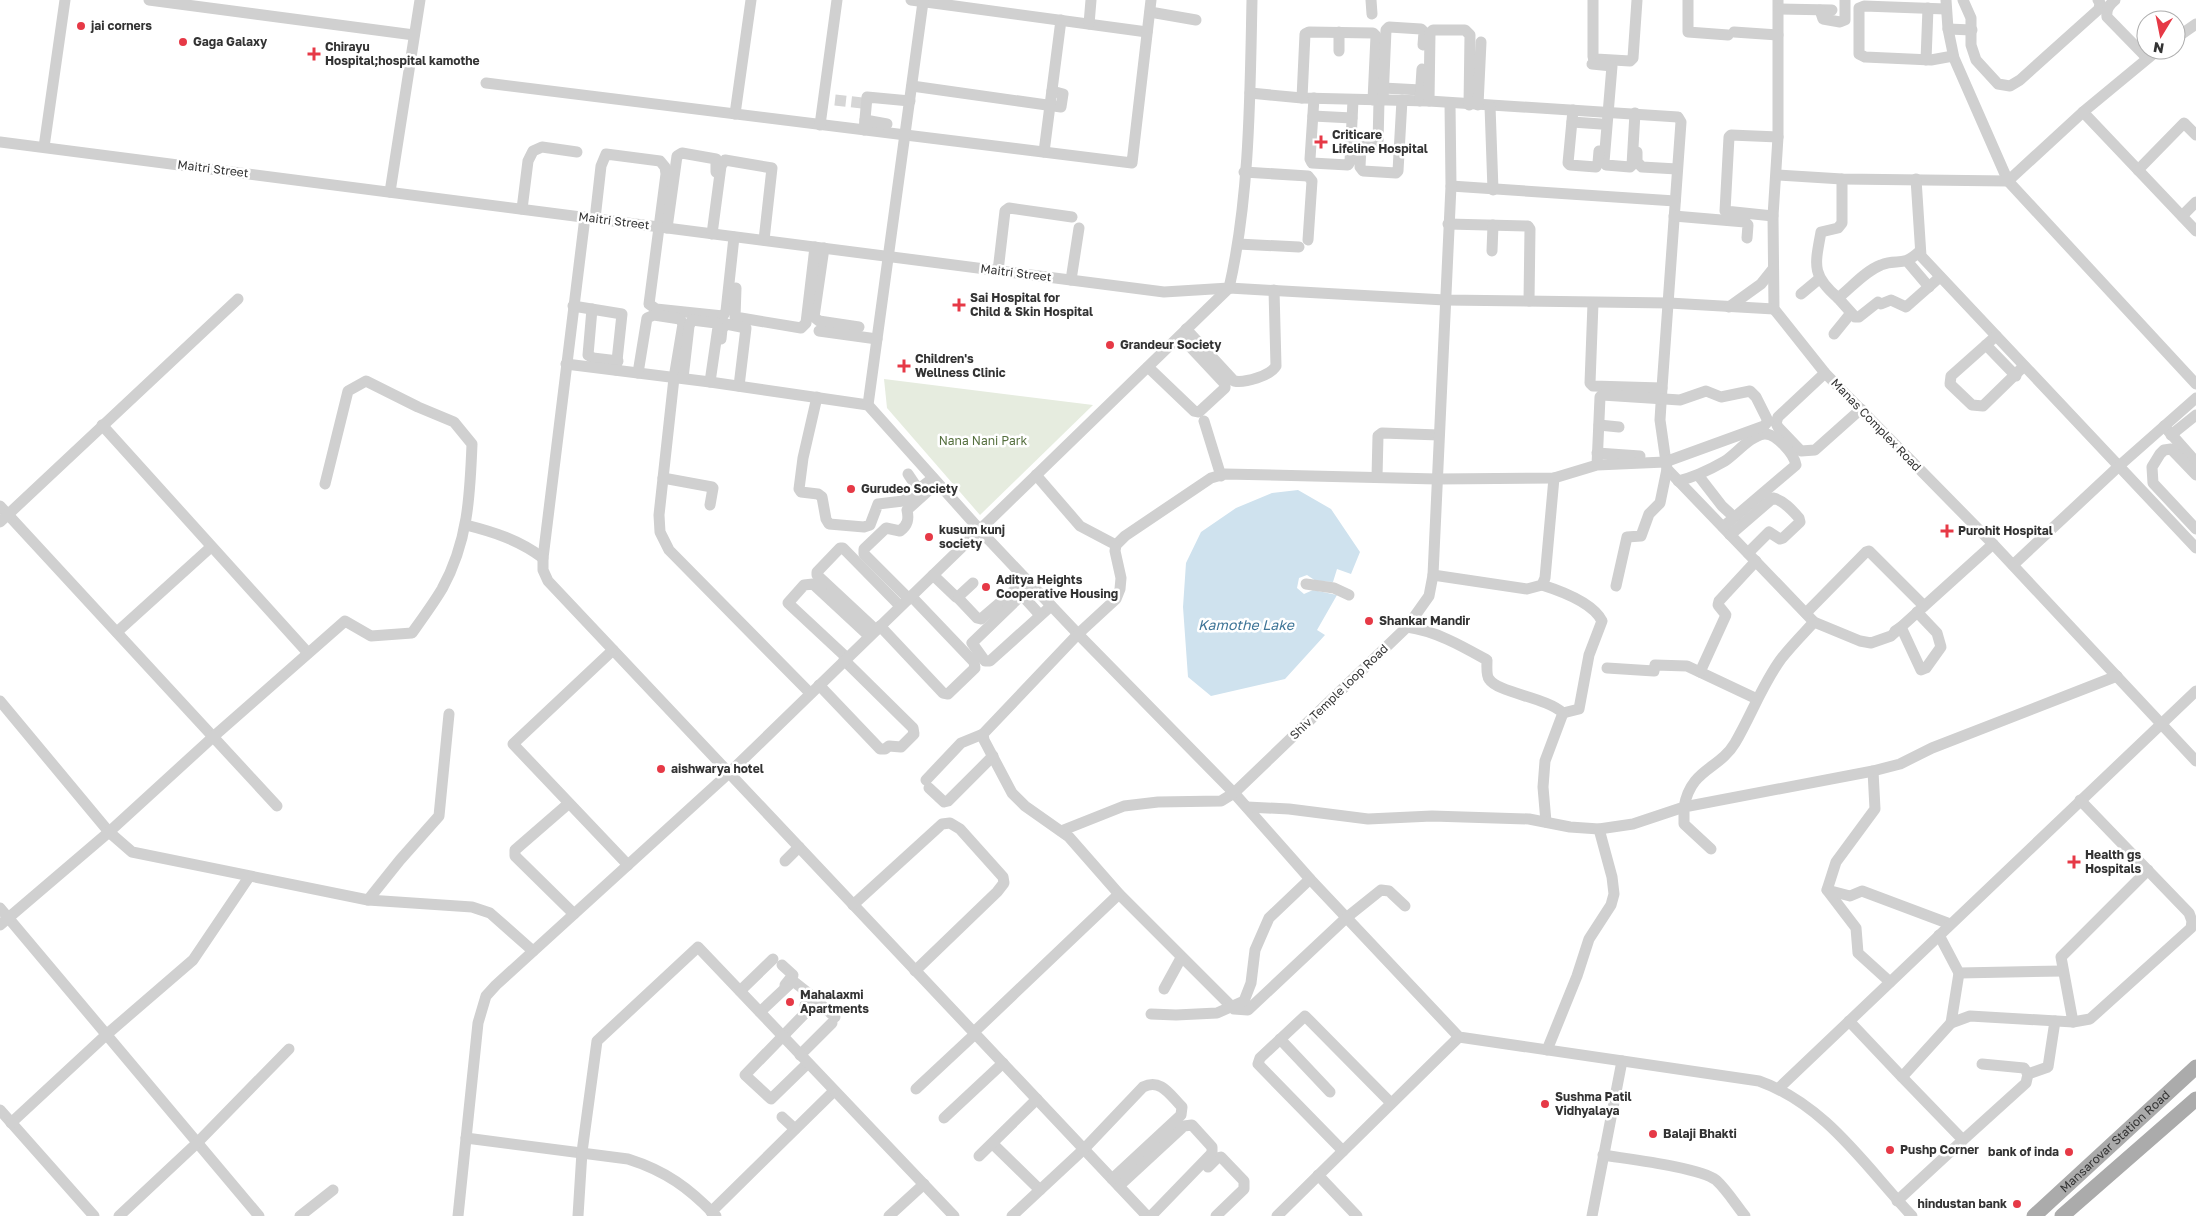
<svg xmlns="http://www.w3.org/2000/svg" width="2196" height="1216" viewBox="0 0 2196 1216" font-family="'Golos Text',sans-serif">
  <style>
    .green { fill: #e6ecdf }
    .water { fill: #cfe2ee }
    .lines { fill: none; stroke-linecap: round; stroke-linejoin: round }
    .minor-tunnel { stroke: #d6d6d6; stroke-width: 11; stroke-dasharray: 11 5.5; stroke-linecap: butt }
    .minor { stroke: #d0d0d0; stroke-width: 11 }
    .major { stroke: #ababab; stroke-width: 15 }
    .poi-dot { fill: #e63946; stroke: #fff; stroke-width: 2 }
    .labels { text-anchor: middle; stroke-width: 5; stroke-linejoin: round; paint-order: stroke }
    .poi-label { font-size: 12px; font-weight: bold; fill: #333; stroke: #fff; text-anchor: start }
    .street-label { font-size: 12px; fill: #333; stroke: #fff }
    .park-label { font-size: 12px; fill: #56703f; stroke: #fff }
    .water-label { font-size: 14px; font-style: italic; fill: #3f7597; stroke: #fff }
  </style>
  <rect width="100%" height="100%" fill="#fff"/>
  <polygon class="green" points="884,379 1093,405 980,515 887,408"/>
  <polygon class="water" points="1298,490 1331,509 1360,552 1351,574 1337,569 1333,582 1316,581 1307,575 1299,578 1297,588 1304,594 1313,590 1337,595 1317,630 1325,635 1285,679 1211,696 1188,677 1183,607 1186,563 1201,532 1236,508 1272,493"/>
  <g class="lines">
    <polyline class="minor-tunnel" points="835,100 862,103"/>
    <g class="minor">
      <polyline points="149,0 414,35"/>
      <polyline points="911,0 1147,32"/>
      <polyline points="1371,0 1372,14"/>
      <polyline points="1593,0 1593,57 1596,59 1630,61 1633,58 1637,0"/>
      <polyline points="1688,0 1688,32 1728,35"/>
      <polyline points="1778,0 1778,137 1773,216 1774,309 1825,373 1993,544 2196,761"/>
      <polyline points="1946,0 1948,29 1954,58 2008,181 2196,384"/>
      <polyline points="1963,0 1971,18 1971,45 1976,60 1998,84 2010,86 2020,80 2099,9 2100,3 2098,0"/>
      <path d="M 2115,0 C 2109,5 2106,9 2107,17 L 2147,58"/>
      <polyline points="1779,9 1832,10"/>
      <polyline points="1946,9 1864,6 1859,8 1859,54 1865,57 1931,60 1953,56"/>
      <polyline points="1820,10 1823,19 1840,22 1845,20 1845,0"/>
      <polyline points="1150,12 1196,20"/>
      <polyline points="1089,24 1091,0"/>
      <polyline points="1948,29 1972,30"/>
      <polyline points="1734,32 1778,35"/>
      <polyline points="2176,38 2196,24"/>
      <polyline points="1339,51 1339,32"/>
      <polyline points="1926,60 1928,8"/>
      <polyline points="1592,64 1612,66 1604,162 1606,165 1630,167 1632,165 1635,113"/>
      <polyline points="486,83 1132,163 1151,0"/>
      <polyline points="912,86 1061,107 1063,94 1052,91"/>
      <polyline points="1383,88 1421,90"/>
      <polyline points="1250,93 1302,98 1429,101 1678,117 1681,122 1662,388 1660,420 1667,469 1814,622 1860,641 1871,643 1891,636 1993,544"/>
      <polyline points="1302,98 1305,34 1309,32 1373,33 1376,36 1373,100"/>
      <polyline points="1314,98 1310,159 1312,163 1348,165 1350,162 1353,100"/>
      <polyline points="1379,100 1378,145 1376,147 1361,146 1360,167 1363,171 1396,173 1398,171 1402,100"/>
      <polyline points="1383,100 1386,30 1389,27 1421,29 1424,32 1423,45"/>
      <polyline points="1420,101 1422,69"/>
      <polyline points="1429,101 1430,33 1433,30 1465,30 1470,35 1469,105"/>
      <polyline points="1478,105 1481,42"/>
      <polyline points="1490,106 1493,190"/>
      <polyline points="1573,110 1568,163 1570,165 1596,167 1598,163 1599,151"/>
      <polyline points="2083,112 2196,231"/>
      <polyline points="735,114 751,0"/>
      <polyline points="1313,116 1352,118"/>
      <polyline points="865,120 887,124"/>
      <polyline points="1572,122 1601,124"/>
      <polyline points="820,125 837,0"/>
      <polyline points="864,130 867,97 910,101"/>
      <polyline points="0,142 1164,292 1229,288 1445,300 1669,303 1774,309"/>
      <polyline points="44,147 65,0"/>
      <polyline points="1044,152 1061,20"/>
      <polyline points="1637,152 1637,162 1642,167 1677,169"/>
      <polyline points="2138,170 2184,123 2196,135"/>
      <polyline points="1244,172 1308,176 1312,181 1308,240"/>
      <polyline points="1777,175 1842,179 2008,181 2083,112 2158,50"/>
      <path d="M 1842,179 L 1842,223 L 1838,228 L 1821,232 C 1815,265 1811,275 1838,298 C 1851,288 1865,271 1881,265 C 1898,258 1902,268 1920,251"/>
      <polyline points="1916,179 1921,256 2196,548"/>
      <polyline points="1451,186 1675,201"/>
      <polyline points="390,192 420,0"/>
      <polyline points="522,209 528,161 533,151 542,147 577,152"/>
      <polyline points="1674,216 1745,222 1748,225 1747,238"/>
      <polyline points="1773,216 1725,211 1729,137 1731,135 1778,137"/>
      <polyline points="2182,216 2196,202"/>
      <polyline points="585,217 543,558 543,570 548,581 1147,1216"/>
      <polyline points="595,219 601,166 606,154 660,161 665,167 666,174 649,304 656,309 723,316 726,311 734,237"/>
      <polyline points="1448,224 1528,226 1530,229 1529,301"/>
      <polyline points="667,228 677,156 682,153 716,159 716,172"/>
      <polyline points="712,234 721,166 725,160 772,168 764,240"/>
      <polyline points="1238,244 1299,247"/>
      <polyline points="824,248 814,317 819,321 859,327"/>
      <polyline points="1492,251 1493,225"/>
      <polyline points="1907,261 1929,287"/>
      <polyline points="998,271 1005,211 1009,208 1072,217"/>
      <polyline points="1071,280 1079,228"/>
      <polyline points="736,288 735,317 801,328 806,323 815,247"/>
      <polyline points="1801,294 1819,279"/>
      <polyline points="1838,298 1855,317 1859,317 1878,302 1881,304 1891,300 1906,307 1940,277"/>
      <polyline points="1593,303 1590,383 1593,386 1662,388"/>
      <polyline points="573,306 622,314 616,370"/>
      <polyline points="1729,307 1761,284 1773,269"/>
      <polyline points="592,309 588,355 593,358 618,361"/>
      <path d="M 1186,329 L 1234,381 C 1245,383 1270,376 1276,366 L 1274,290"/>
      <polyline points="819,331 877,339"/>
      <polyline points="1834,334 1851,313"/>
      <polyline points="1996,336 1951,376 1950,384 1972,405 1983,406 2024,366"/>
      <polyline points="721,339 722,329 726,324 746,328 739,386"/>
      <polyline points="1986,345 2016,376"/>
      <path d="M 566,364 L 710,382 L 868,405 L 989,540 L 1078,634 L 1234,793 L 1310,879 L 1459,1037 L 1759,1081 C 1826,1105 1865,1166 1912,1216"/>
      <polyline points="1148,367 1194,411 1199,412 1225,388 1225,384 1180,336"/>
      <polyline points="638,373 647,318 654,315 680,319 683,324 674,378 659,515 660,532 669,550 810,693"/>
      <polyline points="1825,373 1778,417 1776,423 1778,427 1801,451 1815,450 1861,409"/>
      <polyline points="683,378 689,326 692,320 716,323 718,327 710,382"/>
      <polyline points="817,397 803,458 799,489 801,492 818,494 822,497 826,519 829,524 864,527 870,525 878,504 903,501 933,478"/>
      <polyline points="868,405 923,2"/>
      <polyline points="1204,421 1221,476"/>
      <polyline points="102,425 308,653"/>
      <polyline points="1599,425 1619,427"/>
      <polyline points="2164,426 2196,462"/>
      <polyline points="2171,435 2196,415"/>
      <polyline points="1597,453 1640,456"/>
      <polyline points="908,474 918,489"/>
      <polyline points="1036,475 1080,526 1116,545"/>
      <polyline points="1698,475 1722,506 1734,517"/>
      <polyline points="2196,475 2171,449 2164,450 2160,454 2152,467 2153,483 2196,529"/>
      <polyline points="1377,477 1378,436 1382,433 1439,435"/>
      <polyline points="663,478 712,487 713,488 710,505"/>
      <path d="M 1678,481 C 1695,477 1711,469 1725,461 C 1737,453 1750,436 1764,434 C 1776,433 1794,454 1796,465 L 1723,527"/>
      <polyline points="0,506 277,806"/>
      <polyline points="0,522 238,299"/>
      <path d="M 466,525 C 494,532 519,540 543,558"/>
      <path d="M 1730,535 L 1773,498 C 1783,500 1792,510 1799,518 L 1800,522 L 1783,538 L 1780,539 L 1769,532 L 1748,553"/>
      <polyline points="2013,565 2119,466 2196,398"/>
      <polyline points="933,575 956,597"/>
      <polyline points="1433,575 1527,589 1542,585 1545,578 1554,478"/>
      <polyline points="973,583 960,595 959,599 977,618 981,619 1023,583"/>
      <polyline points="1306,584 1334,588 1349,595"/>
      <polyline points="1032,585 972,643 985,661 990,661 1051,606"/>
      <path d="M 1542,585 C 1561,591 1593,603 1602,621 L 1589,655 L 1579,709 L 1563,713"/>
      <polyline points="1616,586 1627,537 1641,536 1649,514 1660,503 1667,469"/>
      <polyline points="1021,594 1040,615"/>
      <path d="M 909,599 L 864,554 L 864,549 L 886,528 L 900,531 C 908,525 909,519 907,510 L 937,483"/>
      <polyline points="1806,613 1866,552 1869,551 1924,606"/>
      <polyline points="880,626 943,693 948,694 975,668 974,662 911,596"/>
      <path d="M 1407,627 C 1436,631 1462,646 1487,660 C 1487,666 1486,675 1489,679 C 1498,693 1546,697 1563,713 L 1545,761 L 1543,787 L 1546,822"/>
      <polyline points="876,630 817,575 817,572 840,548 843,548 900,606"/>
      <polyline points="1895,631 1901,627 1921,670 1926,668 1941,647 1937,633 1917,612"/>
      <polyline points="117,632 211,547"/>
      <polyline points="613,650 513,744 628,865"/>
      <polyline points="847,658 788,603 804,585 813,584 869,636"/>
      <polyline points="1607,668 1654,671 1655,665 1687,666 1757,699"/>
      <polyline points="1700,672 1726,615 1718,605 1719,601 1756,561"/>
      <polyline points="819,685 880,749 885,749 889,746 901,747 914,734 913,728 844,660"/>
      <polyline points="0,701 109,832 132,852 368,900 472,907 490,913 533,951"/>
      <polyline points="1873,771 1875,809 1836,862 1827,890 1856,928 1858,953 1890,982"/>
      <polyline points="926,780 961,743 983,734"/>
      <polyline points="929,788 944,802 948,801 993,756"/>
      <polyline points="568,804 515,850 515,856 574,914"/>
      <path d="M 1247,807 L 1289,809 L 1368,819 L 1432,816 L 1529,819 L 1570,827 L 1599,829 L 1633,824 L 1684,807 C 1691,768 1719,770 1735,743 C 1751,716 1762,685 1781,659 C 1791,646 1803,634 1814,622"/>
      <polyline points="1061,831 1124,806 1158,802 1221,801 1234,793 1407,627 1429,596 1433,575 1451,186 1450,103"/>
      <polyline points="1711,849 1684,824 1684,807 1873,771 1900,764 1932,748 2117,676"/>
      <polyline points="785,861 799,847"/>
      <polyline points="1827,890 1850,896 1862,891 1950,924"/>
      <polyline points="368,900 400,860 439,816 449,714"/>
      <polyline points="853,905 942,824 950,823 960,829 1003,877 1004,883 997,892 915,971"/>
      <polyline points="1405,906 1389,891 1381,890 1346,918 1248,1010 1234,1009 1119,894 1069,837 1025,806 1012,793 984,740 983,734 1078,634 1116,599 1120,589 1121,578 1115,551 1116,545 1125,536 1211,478 1225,474 1437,479 1554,478 1597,465 1665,462 1764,426 1768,421 1756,397 1750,391 1721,397 1706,391 1680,400 1602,395 1600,397 1597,465"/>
      <polyline points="0,908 259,1216"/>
      <path d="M 0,925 L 109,832 L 213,737 L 345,621 L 371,636 L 412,633 C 422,619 433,604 442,589 C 468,542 470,496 472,444 L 454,422 L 418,407 L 366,381 L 348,391 L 325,484"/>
      <polyline points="1939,935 1959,973 2063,971"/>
      <polyline points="782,965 793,975 785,985"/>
      <polyline points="1164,989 1181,958"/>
      <polyline points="740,991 773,959"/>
      <polyline points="760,1012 793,981 812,996 813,998 805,1005"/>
      <polyline points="1151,1014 1176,1015 1217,1013 1244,1001 1251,983 1255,950 1269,918 1310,879"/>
      <polyline points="1849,1021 1902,1077"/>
      <polyline points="2073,1022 2061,957 2148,870"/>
      <polyline points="1951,1023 1959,973"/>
      <polyline points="974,1032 1119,894"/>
      <polyline points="1280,1039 1330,1092"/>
      <polyline points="1547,1050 1577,976 1589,939 1611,905 1614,894 1612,877 1599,829"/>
      <polyline points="800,1055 832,1023"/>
      <polyline points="808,1063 771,1099 745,1075 817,1001 835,1017"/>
      <polyline points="2028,1074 2048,1067 2055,1021"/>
      <polyline points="1779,1088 2196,691"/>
      <polyline points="916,1089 975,1034"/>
      <polyline points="0,1110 94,1216"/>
      <polyline points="782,1117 795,1129"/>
      <polyline points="944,1118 1003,1063"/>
      <polyline points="11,1123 106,1035 193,960 249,877"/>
      <path d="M 466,1138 L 628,1159 C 666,1171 689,1188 716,1216"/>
      <polyline points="1963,1140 2026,1083 2028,1074 2024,1068 1982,1064"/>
      <polyline points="996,1147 1040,1190"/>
      <polyline points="1343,1151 1258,1064 1260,1058 1305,1016 1391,1103"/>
      <path d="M 1603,1155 C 1627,1159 1699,1167 1716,1180 C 1727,1190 1736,1205 1745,1216"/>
      <polyline points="979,1156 1037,1099"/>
      <polyline points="1208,1167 1217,1158 1221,1157 1244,1181 1244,1189 1216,1216"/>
      <polyline points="1318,1175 1357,1216"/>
      <polyline points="1119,1186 1184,1126 1192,1125 1212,1147 1212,1153 1151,1216"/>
      <polyline points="1897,1201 1963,1140 1902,1077 1951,1023 1970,1016 2073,1022 2090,1019 2191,928 2192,921 2189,913 2080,800"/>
      <polyline points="711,1212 834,1091"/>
      <polyline points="119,1216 196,1144 289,1049"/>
      <polyline points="300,1216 333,1190"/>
      <path d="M 458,1216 L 478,1023 L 486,996 L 496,985 L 729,773 L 1229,288 C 1250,197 1250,93 1252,0"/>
      <polyline points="578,1216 582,1152 597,1041 698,947 954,1216"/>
      <polyline points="889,1216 924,1184"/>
      <path d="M 1012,1216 L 1084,1149 L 1143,1087 C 1161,1078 1170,1095 1182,1107 L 1181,1115 L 1112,1179"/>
      <polyline points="1277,1216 1459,1037"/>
      <polyline points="1592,1216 1622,1061"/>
    </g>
    <g class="major">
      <path id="s1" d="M 2034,1216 L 2196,1067"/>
      <polyline points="2062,1216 2196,1099"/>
    </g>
  </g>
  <g class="poi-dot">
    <circle cx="81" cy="26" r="5"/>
    <circle cx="183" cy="42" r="5"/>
    <path d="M311.5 46.5h5v5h5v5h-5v5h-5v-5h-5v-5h5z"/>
    <path d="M1318.5 134.5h5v5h5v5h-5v5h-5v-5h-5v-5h5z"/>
    <path d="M956.5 297.5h5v5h5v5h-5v5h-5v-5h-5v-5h5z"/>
    <circle cx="1110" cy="345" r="5"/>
    <path d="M901.5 358.5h5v5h5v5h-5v5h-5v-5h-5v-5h5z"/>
    <circle cx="851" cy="489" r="5"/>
    <path d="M1944.5 523.5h5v5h5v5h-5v5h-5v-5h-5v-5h5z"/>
    <circle cx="929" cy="537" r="5"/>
    <circle cx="986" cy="587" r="5"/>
    <circle cx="1369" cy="621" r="5"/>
    <circle cx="661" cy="769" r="5"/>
    <path d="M2071.5 854.5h5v5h5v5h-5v5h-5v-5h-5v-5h5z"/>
    <circle cx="790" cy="1002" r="5"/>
    <circle cx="1545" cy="1104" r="5"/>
    <circle cx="1653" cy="1134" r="5"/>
    <circle cx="1890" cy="1150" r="5"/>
    <circle cx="2069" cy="1152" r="5"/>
    <circle cx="2017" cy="1204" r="5"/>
  </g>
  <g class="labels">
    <g class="poi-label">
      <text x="91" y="30">jai corners</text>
      <text x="193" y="46">Gaga Galaxy</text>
      <text x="325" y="51">Chirayu<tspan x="325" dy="14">Hospital;hospital kamothe</tspan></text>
      <text x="1332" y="139">Criticare<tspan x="1332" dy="14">Lifeline Hospital</tspan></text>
      <text x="970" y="302">Sai Hospital for<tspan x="970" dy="14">Child &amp; Skin Hospital</tspan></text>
      <text x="1120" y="349">Grandeur Society</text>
      <text x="915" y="363">Children's<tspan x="915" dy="14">Wellness Clinic</tspan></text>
      <text x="861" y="493">Gurudeo Society</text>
      <text x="939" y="534">kusum kunj<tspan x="939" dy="14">society</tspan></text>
      <text x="1958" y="535">Purohit Hospital</text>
      <text x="996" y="584">Aditya Heights<tspan x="996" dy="14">Cooperative Housing</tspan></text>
      <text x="1379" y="625">Shankar Mandir</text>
      <text x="671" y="773">aishwarya hotel</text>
      <text x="2085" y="859">Health gs<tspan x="2085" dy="14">Hospitals</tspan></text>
      <text x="800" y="999">Mahalaxmi<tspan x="800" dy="14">Apartments</tspan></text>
      <text x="1555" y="1101">Sushma Patil<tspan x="1555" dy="14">Vidhyalaya</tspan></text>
      <text x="1663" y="1138">Balaji Bhakti</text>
      <text x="1900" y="1154">Pushp Corner</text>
      <text x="2059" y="1156" text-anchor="end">bank of inda</text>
      <text x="2007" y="1208" text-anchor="end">hindustan bank</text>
    </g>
    <g class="street-label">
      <text transform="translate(213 169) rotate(7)" y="4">Maitri Street</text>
      <text transform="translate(614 221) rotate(7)" y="4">Maitri Street</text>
      <text transform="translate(1016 273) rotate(7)" y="4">Maitri Street</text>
      <text transform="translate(1876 425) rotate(46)" y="4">Manas Complex Road</text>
      <text transform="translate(1339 692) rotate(-44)" y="4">Shiv Temple loop Road</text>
      <text dy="4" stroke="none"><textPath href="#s1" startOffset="110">Mansarovar Station Road</textPath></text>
    </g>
    <g class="park-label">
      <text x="983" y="445">Nana Nani Park</text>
    </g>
    <g class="water-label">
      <text x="1246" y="630">Kamothe Lake</text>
    </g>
  </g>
  <g transform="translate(2161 35) rotate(190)"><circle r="24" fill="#ffffff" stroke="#adadad"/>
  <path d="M0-4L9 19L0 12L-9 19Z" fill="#e63946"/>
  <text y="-8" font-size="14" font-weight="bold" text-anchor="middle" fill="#333333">N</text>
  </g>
</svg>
